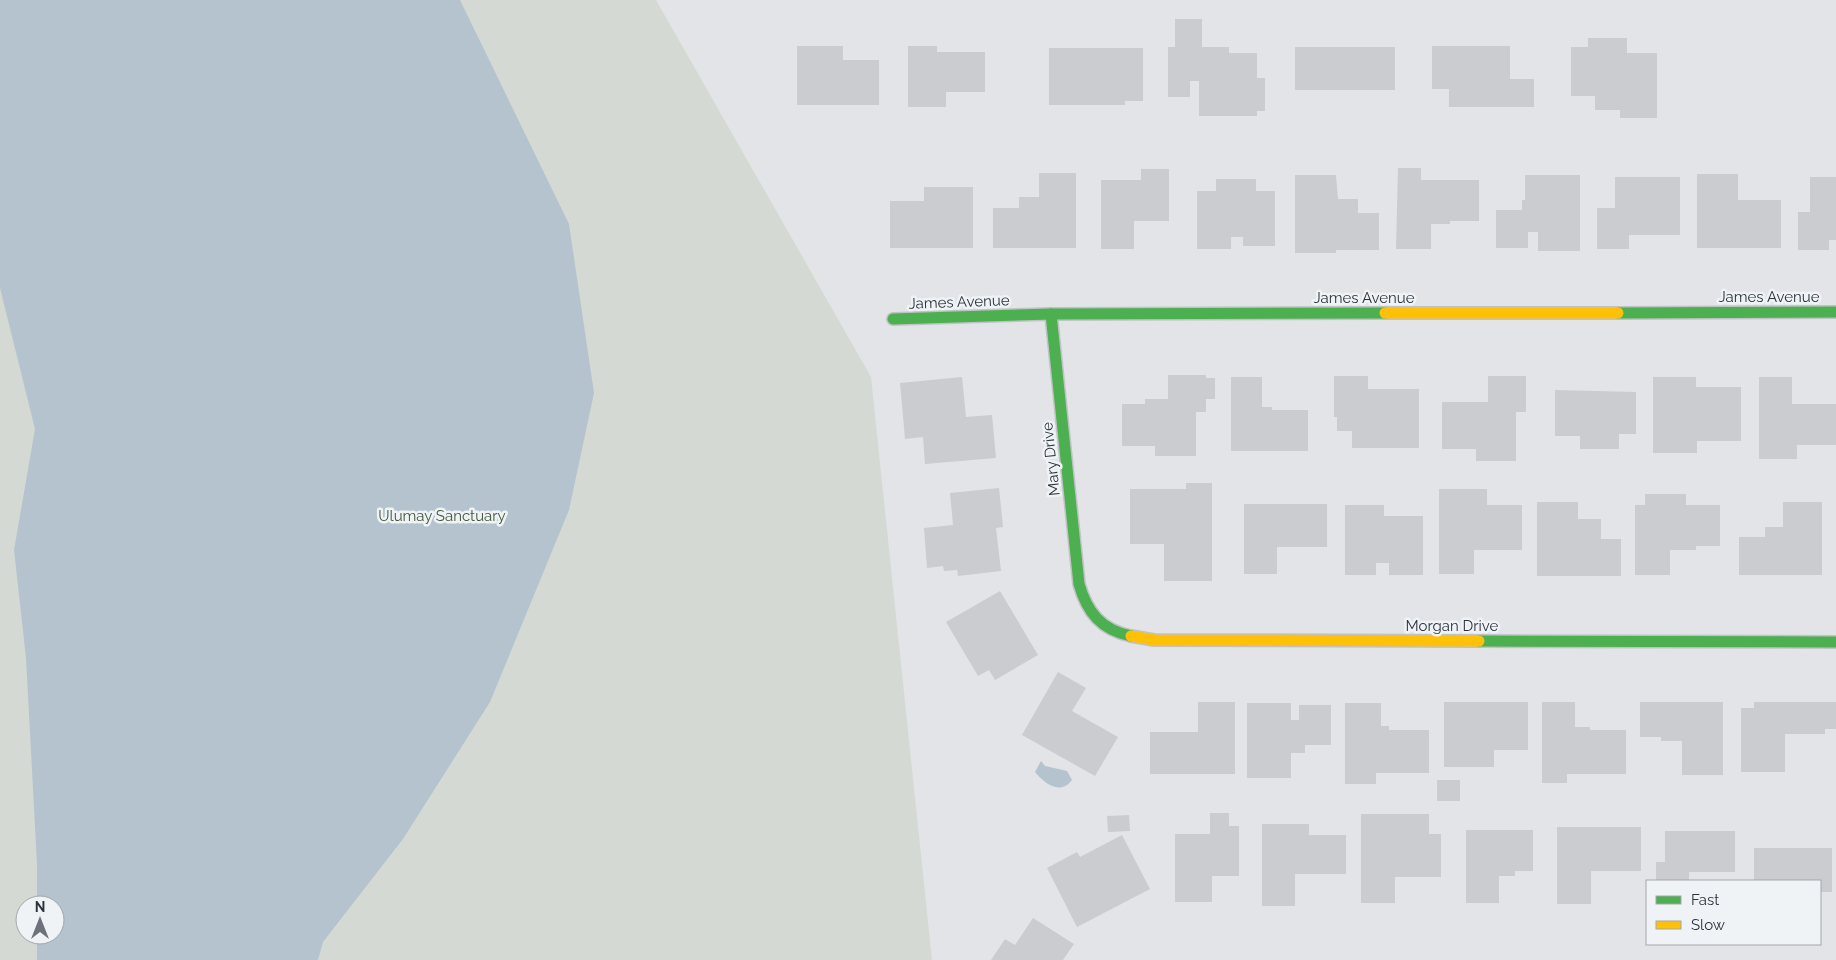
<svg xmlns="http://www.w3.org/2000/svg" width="1836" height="960" viewBox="0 0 1836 960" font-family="Raleway,sans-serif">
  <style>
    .green { fill: #d4dad3; fill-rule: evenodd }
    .water { fill: #b4c3ce }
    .building { fill: #cbcccf }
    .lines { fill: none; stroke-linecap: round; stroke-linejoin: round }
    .fast-casing { stroke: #c1c2c5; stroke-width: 14 }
    .slow-casing { stroke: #c1c2c5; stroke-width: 14 }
    .fast { stroke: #4caf50; stroke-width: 11 }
    .slow { stroke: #ffc107; stroke-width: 11 }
    .labels { text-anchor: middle; stroke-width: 5; stroke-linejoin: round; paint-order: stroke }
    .street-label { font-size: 15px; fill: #2b343e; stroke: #f0f3f6 }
    .park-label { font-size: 15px; fill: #42583a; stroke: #f0f3f6 }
  </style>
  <rect width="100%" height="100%" fill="#e2e4e7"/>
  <path class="green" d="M 0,0 L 656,0 L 871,377 L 932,960 L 0,960 ZM 25,905 L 55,905 L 55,935 L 25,935 Z"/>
  <g class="water">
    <polygon points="0,0 460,0 569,224 594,393 569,510 490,702 403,839 323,942 318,960 37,960 37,935 55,935 55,905 37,905 37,864 26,658 14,550 35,429 0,288"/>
    <path d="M 1041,761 L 1045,766 L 1067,771 L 1072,780 C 1060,796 1044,783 1035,772 Z"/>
  </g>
  <g class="building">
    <polygon points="1175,19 1202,19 1202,47 1229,47 1229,53 1257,53 1257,78 1265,78 1265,111 1257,111 1257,116 1199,116 1199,81 1190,81 1190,97 1168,97 1168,47 1175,47"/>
    <polygon points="1588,38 1627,38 1627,53 1657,53 1657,118 1620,118 1620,110 1595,110 1595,96 1571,96 1571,47 1588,47"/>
    <polygon points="797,46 843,46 843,60 879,60 879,105 797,105"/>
    <polygon points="908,46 937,46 937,52 985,52 985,92 946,92 946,107 908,107"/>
    <polygon points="1432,46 1510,46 1510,79 1534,79 1534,107 1449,107 1449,89 1432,89"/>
    <rect x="1295" y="47" width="100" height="43"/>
    <polygon points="1049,48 1143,48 1143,101 1125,101 1125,105 1049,105"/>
    <polygon points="1398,168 1421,168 1421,180 1479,180 1479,221 1450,221 1450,224 1431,224 1431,249 1396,249"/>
    <polygon points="1141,169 1169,169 1169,221 1134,221 1134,249 1101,249 1101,180 1141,180"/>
    <polygon points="1039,173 1076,173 1076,248 993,248 993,208 1019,208 1019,197 1039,197"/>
    <polygon points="1697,174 1738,174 1738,200 1781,200 1781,248 1697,248"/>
    <polygon points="1295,175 1336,175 1338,199 1358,199 1358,213 1379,213 1379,250 1336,250 1336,253 1295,253"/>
    <polygon points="1525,175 1580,175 1580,251 1538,251 1538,232 1528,232 1528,248 1496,248 1496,210 1522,210 1522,200 1525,200"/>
    <polygon points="1615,177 1680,177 1680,235 1629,235 1629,249 1597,249 1597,208 1615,208"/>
    <polygon points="1810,177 1836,177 1836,240 1829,240 1829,250 1798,250 1798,212 1810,212"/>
    <polygon points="1216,179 1256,179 1256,191 1275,191 1275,246 1243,246 1243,237 1231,237 1231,249 1197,249 1197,191 1216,191"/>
    <polygon points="924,187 973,187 973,248 890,248 890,201 924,201"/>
    <polygon points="1168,375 1206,375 1206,378 1215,378 1215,399 1206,399 1206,412 1196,412 1196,456 1155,456 1155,446 1122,446 1122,404 1145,404 1145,399 1168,399"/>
    <polygon points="1334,376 1368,376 1368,389 1419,389 1419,448 1352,448 1352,431 1337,431 1337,417 1334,417"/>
    <polygon points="1488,376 1526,376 1526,412 1516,412 1516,461 1476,461 1476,449 1442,449 1442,402 1488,402"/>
    <polygon points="962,377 966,417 992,415 996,458 925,464 923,437 905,439 900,383"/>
    <polygon points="1231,377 1262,377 1262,407 1272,407 1272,410 1308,410 1308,451 1231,451"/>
    <polygon points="1653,377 1696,377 1696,387 1741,387 1741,441 1697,441 1697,453 1653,453"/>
    <polygon points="1759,377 1792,377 1792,404 1836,404 1836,445 1797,445 1797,459 1759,459"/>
    <polygon points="1555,390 1636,392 1636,434 1619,434 1619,449 1580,449 1580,436 1555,436"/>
    <polygon points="1186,483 1212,483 1212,581 1164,581 1164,544 1130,544 1130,489 1186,489"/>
    <polygon points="999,488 1003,527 996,528 1001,571 958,576 957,570 944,571 943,566 927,568 924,528 953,525 950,493"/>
    <polygon points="1439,489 1487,489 1487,505 1522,505 1522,550 1474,550 1474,574 1439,574"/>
    <polygon points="1645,494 1686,494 1686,505 1720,505 1720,546 1696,546 1696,550 1670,550 1670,575 1635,575 1635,505 1645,505"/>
    <polygon points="1537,502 1578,502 1578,519 1601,519 1601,539 1621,539 1621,576 1537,576"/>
    <polygon points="1783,502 1822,502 1822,575 1739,575 1739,537 1765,537 1765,527 1783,527"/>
    <polygon points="1244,504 1327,504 1327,547 1277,547 1277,574 1244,574"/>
    <polygon points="1345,505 1384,505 1384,516 1423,516 1423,575 1389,575 1389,563 1376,563 1376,575 1345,575"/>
    <polygon points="1000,591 1038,655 995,680 989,670 978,676 946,622"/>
    <polygon points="1058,672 1086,688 1072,711 1118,737 1095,776 1022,735"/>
    <polygon points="1198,702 1235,702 1235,774 1150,774 1150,732 1198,732"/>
    <polygon points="1444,702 1528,702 1528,750 1494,750 1494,767 1444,767"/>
    <polygon points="1542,702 1575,702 1575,727 1590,727 1590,730 1626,730 1626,774 1567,774 1567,783 1542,783"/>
    <polygon points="1640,702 1723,702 1723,775 1682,775 1682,741 1661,741 1661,737 1640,737"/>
    <polygon points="1754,702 1836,702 1836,729 1825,729 1825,734 1785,734 1785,772 1741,772 1741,708 1754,708"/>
    <polygon points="1247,703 1291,703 1291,720 1299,720 1299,705 1331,705 1331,745 1305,745 1305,753 1291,753 1291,778 1247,778"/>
    <polygon points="1345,703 1381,703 1381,726 1389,726 1389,730 1429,730 1429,773 1376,773 1376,784 1345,784"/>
    <rect x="1437" y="780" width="23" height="21"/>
    <polygon points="1210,813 1229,813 1229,826 1239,826 1239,876 1212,876 1212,902 1175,902 1175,834 1210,834"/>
    <polygon points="1361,814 1429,814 1429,834 1441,834 1441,877 1395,877 1395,903 1361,903"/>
    <polygon points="1129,815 1130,831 1108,832 1107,816"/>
    <polygon points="1262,824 1309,824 1309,835 1346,835 1346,874 1295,874 1295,906 1262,906"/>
    <polygon points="1557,827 1641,827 1641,871 1591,871 1591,904 1557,904"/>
    <polygon points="1466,830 1533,830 1533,871 1515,871 1515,876 1499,876 1499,903 1466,903"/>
    <polygon points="1665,831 1735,831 1735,872 1689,872 1689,881 1656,881 1656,862 1665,862"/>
    <polygon points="1122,835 1150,889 1077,927 1047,868 1077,852 1080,857"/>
    <polygon points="1754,848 1832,848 1832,892 1820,892 1820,881 1754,881"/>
    <polygon points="1033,918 1074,944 1063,960 991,960 1005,939 1015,945"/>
  </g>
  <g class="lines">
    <g class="fast-casing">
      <g id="fast">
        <polyline points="1618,313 1836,312"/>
        <path d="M 1051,314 L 1079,584 C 1087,612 1101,630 1131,636"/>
        <polyline points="893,319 1051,314 1385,313"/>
        <polyline points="1479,641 1836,642"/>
      </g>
    </g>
    <g class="slow-casing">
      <g id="slow">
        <polyline points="1385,313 1618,313"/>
        <polyline points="1131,636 1154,640 1479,641"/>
      </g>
    </g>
    <use href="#fast" class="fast"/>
    <use href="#slow" class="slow"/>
  </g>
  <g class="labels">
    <g class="street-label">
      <text x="1769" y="302">James Avenue</text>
      <text x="1364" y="303">James Avenue</text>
      <text transform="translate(959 302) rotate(-2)" y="5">James Avenue</text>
      <text transform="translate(1051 459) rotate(-96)" y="5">Mary Drive</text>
      <text x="1452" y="631">Morgan Drive</text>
    </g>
    <g class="park-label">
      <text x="442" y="521">Ulumay Sanctuary</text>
    </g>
  </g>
  <rect x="1646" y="880" width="175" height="65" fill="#f0f3f6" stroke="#a1a7ac"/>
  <rect x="1656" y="896" width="25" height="8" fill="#4caf50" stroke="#a1a7ac"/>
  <text x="1691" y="905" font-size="15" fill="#2b343e">Fast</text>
  <rect x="1656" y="921" width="25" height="8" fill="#ffc107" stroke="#a1a7ac"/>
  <text x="1691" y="930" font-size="15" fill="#2b343e">Slow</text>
  <g transform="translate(40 920)"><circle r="24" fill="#f0f3f6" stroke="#a1a7ac"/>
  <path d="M0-4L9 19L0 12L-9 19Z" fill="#6b7279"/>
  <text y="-8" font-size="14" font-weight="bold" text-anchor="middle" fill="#2b343e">N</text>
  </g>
</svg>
